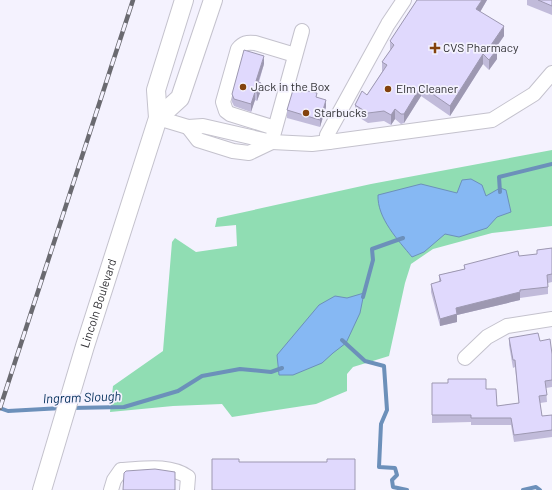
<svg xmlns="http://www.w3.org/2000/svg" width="552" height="490" viewBox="0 0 552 490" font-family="Barlow,sans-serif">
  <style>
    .green { fill: #90ddb3 }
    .water { fill: #86b8f3; stroke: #6c90ba }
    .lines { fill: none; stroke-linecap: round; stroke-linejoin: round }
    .stream { stroke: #6c90ba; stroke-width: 4 }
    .minor-casing { stroke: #c4c2cd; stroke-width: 16 }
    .major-casing { stroke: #c4c2cd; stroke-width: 20 }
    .minor { stroke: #fff; stroke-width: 14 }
    .major { stroke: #fff; stroke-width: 18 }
    .rail-casing { stroke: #6a6a70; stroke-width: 4.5 }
    .rail { stroke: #f4f2fe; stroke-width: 3; stroke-dasharray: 9; stroke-linecap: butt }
    .wall { fill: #c1bbda }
    .shaded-wall { fill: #9d98b1 }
    .building { fill: #e0d9fd; stroke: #9d98b1 }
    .poi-dot { fill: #83420d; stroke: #f4f2fe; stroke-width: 1.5 }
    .labels { text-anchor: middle; stroke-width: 3.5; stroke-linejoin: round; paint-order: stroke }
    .poi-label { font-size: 12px; fill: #313135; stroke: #f4f2fe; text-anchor: start }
    .street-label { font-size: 12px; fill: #313135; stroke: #f4f2fe }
    .water-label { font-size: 13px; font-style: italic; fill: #002d5a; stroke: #f4f2fe }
  </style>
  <rect width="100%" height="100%" fill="#f4f2fe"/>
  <polygon class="green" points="552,150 552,226 492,233 433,249 411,264 405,283 389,356 353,367 347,374 347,391 316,404 232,417 222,404 173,406 110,412 113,386 163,351 172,242 175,238 196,252 237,246 236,225 215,227 217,218 371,184"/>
  <g class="water">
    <path d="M 471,179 L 482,185 L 486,196 L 500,188 L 506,190 L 511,212 L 497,217 L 487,228 L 459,237 L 445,234 L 424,252 L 412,257 C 398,240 377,218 378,195 L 421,184 L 457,193 L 462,180 Z"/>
    <polygon points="364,293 360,313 346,343 333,353 322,363 293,375 279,375 277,355 319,305 335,296 347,298"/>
  </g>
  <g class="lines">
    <g class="stream">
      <polyline points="500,192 499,177 552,164"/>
      <polyline points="363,297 373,260 372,249 403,238"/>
      <polyline points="342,340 365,361 384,366 387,410 381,424 379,467 395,468 397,475 392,480 393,487 407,490"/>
      <polyline points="0,408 8,411 62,408"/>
      <polyline points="71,408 124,407 178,391 202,376 240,369 271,372 282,368"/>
      <polyline points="523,490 536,487 540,490"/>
    </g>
    <g class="minor-casing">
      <g id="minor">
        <polyline points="158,118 188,127 203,126 272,142 312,144 329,142 492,120 534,94 552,73"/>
        <polyline points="188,127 198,140 233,151 249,153 272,142"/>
        <path d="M 275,128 L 230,114 L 226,111 L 223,102 L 238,49 C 243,43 247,42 255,43 L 295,55"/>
        <polyline points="273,136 302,31"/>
        <polyline points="329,142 327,135 388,24 404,0"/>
        <polyline points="465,358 487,337 507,326 552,319"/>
        <path d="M 111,490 L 114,480 L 121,470 C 143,469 169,464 188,477 L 187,490"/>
      </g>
    </g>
    <g class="major-casing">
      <g id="major">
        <polyline points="158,118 180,98 213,0"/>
        <path id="s1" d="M 42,490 L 85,346 L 158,118 L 156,90 L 184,0"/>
      </g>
    </g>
    <use href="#minor" class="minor"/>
    <use href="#major" class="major"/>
    <g class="rail-casing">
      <polyline id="rail" points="0,408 133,0"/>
    </g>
    <use href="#rail" class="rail"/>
  </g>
  <g class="wall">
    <polygon points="417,0 487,0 480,12 504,36 496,48 497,59 489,70 483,64 450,116 421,96 404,123 401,124 395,119 391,125 384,121 368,123 355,115 355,105 367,95 382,72 382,62 390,51 390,41"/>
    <polygon points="527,0 552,0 552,15 527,5"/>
    <polygon points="264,64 259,82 261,90 257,101 255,100 251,112 234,106 232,102 232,94"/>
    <polygon points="317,97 326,107 320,127 287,118 287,110"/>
    <polygon points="552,248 552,282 548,283 548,294 520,298 520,300 457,315 457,322 440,326 431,292 431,284 439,282 439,275 464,269 464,265 537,254 537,250"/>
    <polygon points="509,338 540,341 552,354 552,387 546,388 547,402 540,403 542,416 552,418 552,437 514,442 511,425 471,425 471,422 432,423 432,383 486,389 497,406 519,403 515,367 513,368 509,345"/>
  </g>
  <g class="shaded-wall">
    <polygon points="482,0 487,0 476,19 476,9"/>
    <polygon points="504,26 504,36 491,54 491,45"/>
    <polygon points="497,49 497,59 489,70 489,60"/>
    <polygon points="483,54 483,64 450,116 450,106"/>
    <polygon points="264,56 264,64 256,89 256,81"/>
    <polygon points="261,83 261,90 257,101 257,93"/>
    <polygon points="421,86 421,96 404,123 404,114"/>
    <polygon points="255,92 255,100 251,112 251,104"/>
    <polygon points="326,100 326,107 320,127 320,120"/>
    <polygon points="395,109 395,119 391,125 391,115"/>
    <polygon points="520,292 520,300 457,315 457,322 440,326 440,319 456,308"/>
  </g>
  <g class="building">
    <polygon points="417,0 482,0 476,9 504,26 491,45 497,49 489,60 483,54 450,106 421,86 404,114 401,114 395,109 391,115 384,111 368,113 355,105 362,91 367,95 387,65 382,62 394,45 390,41"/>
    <polygon points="538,0 552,0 552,6"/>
    <polygon points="244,50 264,56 256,81 261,83 257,93 255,92 251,104 234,99 232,94"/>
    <polygon points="293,90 302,92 303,90 317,93 316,97 326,100 320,120 287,110"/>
    <polygon points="552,248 552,274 547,275 548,287 520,290 520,292 456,308 457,314 440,319 431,284 441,281 439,275 465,269 464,265 518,251 519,256 537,254 537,250"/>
    <polygon points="538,333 540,341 550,339 552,354 552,380 545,381 547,395 539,396 542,416 552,415 552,430 514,435 511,418 471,418 471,415 432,415 432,383 448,383 448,379 486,379 486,389 496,389 497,406 519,403 515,360 513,360 509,338"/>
    <polygon points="212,459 239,459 239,462 327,462 327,459 355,459 355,490 212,490"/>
    <polygon points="155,469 175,472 175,490 123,490 124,473 126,471"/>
  </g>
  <g class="poi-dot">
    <path d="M433 42h4v4h4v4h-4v4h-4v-4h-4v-4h4z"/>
    <circle cx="243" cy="87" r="4"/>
    <circle cx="388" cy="89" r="4"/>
    <circle cx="306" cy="113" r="4"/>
  </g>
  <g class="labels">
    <g class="poi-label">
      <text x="443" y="52">CVS Pharmacy</text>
      <text x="251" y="91">Jack in the Box</text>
      <text x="396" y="93">Elm Cleaner</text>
      <text x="314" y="117">Starbucks</text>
    </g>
    <g class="street-label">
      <text dy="4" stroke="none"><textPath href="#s1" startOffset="195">Lincoln Boulevard</textPath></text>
    </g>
    <g class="water-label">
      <text transform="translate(82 397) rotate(-2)" y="5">Ingram Slough</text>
    </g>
  </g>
</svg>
